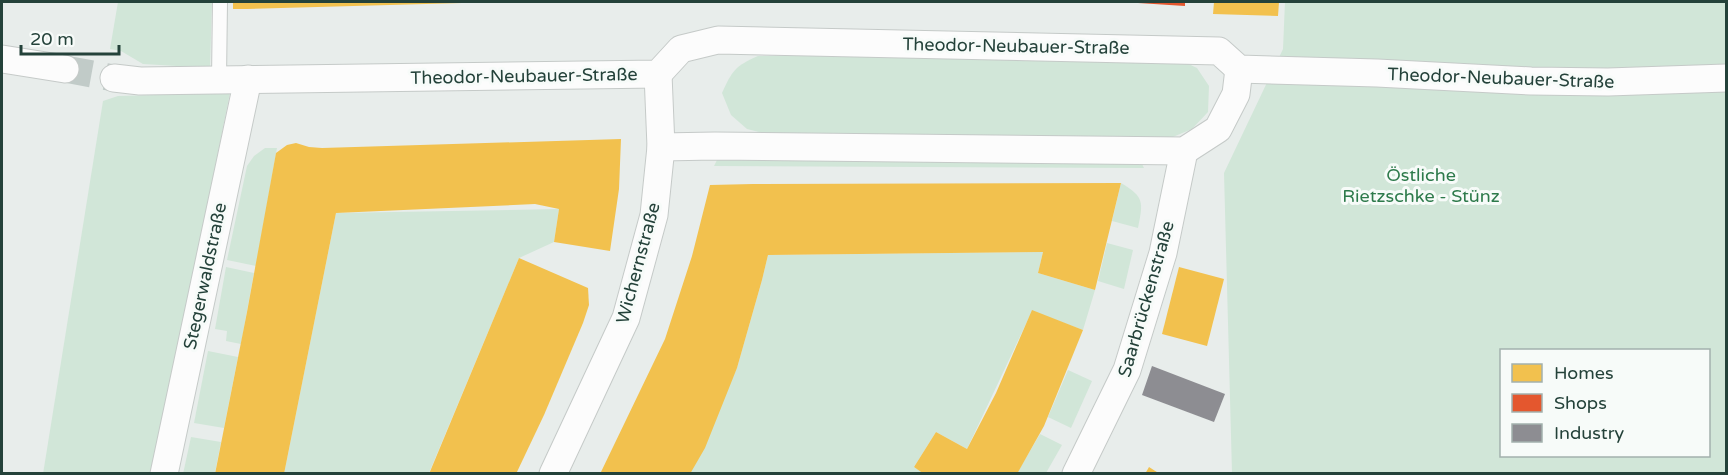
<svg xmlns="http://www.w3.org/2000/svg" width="1728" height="475" viewBox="0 0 1728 475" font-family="'Varela Round',sans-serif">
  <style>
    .green { fill: #d1e6d8; fill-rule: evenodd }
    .homes { fill: #f2c14e }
    .shops { fill: #e4572e }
    .industry { fill: #8d8d92 }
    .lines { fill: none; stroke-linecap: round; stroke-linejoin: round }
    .minor-tunnel { stroke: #c1cbc8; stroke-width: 27; stroke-dasharray: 27 14; stroke-linecap: butt }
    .service-casing { stroke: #c5cac8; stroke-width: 16 }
    .minor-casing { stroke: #c5cac8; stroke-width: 29 }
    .service { stroke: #fcfcfc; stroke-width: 14 }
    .minor { stroke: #fcfcfc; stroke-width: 27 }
    .labels { text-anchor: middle; stroke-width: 6; stroke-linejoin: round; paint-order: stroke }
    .street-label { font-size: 18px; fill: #24423a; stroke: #f7fbf9 }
    .park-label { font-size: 18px; fill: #2d7a4b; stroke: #f7fbf9 }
  </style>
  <rect width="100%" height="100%" fill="#e8edeb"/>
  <g class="green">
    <polygon points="118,2 212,2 210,68 143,64 121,51 110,49"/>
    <path d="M 1285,2 L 1726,2 L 1726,473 L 1232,473 L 1224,173 L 1283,49 ZM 1502,350 L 1708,350 L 1708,456 L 1502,456 Z"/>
    <path d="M 1145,55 L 1178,59 L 1197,68 L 1209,86 L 1208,112 L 1192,129 L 1168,139 L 767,134 L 747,129 L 731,115 L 722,93 C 732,71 735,66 758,56 Z"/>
    <polygon points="230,93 153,473 43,474 103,101 118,96"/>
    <polygon points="265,148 277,148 256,266 227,260 247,166 254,156"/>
    <polygon points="724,156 1141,162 1144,168 714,166 717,160"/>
    <path d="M 1121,183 C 1145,197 1143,203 1138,228 L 1112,221 Z"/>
    <polygon points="559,209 554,242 519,258 429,473 284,474 336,213"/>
    <polygon points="1107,243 1133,250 1124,289 1098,281"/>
    <polygon points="1043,252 1038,273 1095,290 1083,330 1032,311 967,449 936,432 914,467 924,473 690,474 737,368 762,280 768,255"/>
    <polygon points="226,267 254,273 241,344 226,341 227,331 215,329"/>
    <polygon points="208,351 238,357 224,428 194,423"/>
    <polygon points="1068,370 1092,381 1071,428 1048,417"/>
    <polygon points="1040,434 1062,445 1046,473 1017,473"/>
    <polygon points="191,437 221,442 215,473 183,474"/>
  </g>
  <g class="homes">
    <polygon points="233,2 462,2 462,3 247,9 233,9"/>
    <polygon points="1214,2 1279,2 1278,16 1213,14"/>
    <polygon points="621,139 619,189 610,251 554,242 559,209 535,204 336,213 284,474 215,474 247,312 276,153 287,145 296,143 309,147 322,148"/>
    <polygon points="1121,183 1095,290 1038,273 1043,252 768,255 762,280 737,368 705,448 690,474 600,474 665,339 692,256 710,185 753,184"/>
    <polygon points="519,258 588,288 589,305 583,323 544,415 516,474 429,474"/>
    <polygon points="1179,267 1224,279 1207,346 1162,334"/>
    <polygon points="1032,310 1083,330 1044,426 1017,474 924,474 914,467 936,432 967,449 996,393"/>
    <polygon points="1149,467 1160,474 1145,474"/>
  </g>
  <polygon class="shops" points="1138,2 1185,2 1185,6 1138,3"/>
  <polygon class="industry" points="1152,366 1225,394 1214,422 1142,395"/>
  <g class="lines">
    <polyline class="minor-tunnel" points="65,69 114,78"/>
    <g class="service-casing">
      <polyline id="service" points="219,79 220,2"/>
    </g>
    <g class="minor-casing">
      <g id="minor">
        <polyline points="2,59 65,69"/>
        <polyline points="114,78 140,81 658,74 681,49 718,40 1219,51 1239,69 1377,73 1531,81 1608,82 1726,78"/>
        <polyline points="661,147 715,146 1184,151 1218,129 1236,94 1239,69"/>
        <polyline points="164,474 248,79"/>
        <polyline points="553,474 626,318 654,215 661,147 658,74"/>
        <polyline points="1076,474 1127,370 1163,253 1184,151"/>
      </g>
    </g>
    <use href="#service" class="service"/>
    <use href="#minor" class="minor"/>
  </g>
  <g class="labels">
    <g class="street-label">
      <text transform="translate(1016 46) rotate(1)" y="6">Theodor-Neubauer-Straße</text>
      <text transform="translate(524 76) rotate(-1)" y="6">Theodor-Neubauer-Straße</text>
      <text transform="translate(1501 78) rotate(2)" y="6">Theodor-Neubauer-Straße</text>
      <text transform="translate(638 263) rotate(-75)" y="6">Wichernstraße</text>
      <text transform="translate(205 276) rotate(-78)" y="6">Stegerwaldstraße</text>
      <text transform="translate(1146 299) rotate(-74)" y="6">Saarbrückenstraße</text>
    </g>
    <g class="park-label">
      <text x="1421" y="181">Östliche<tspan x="1421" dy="21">Rietzschke - Stünz</tspan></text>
    </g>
  </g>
  <rect width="1728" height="475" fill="none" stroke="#24423a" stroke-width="6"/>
  <rect x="1500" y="349" width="210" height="108" fill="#f7fbf9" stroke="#a3b1ad" stroke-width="1.5"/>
  <rect x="1512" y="364" width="30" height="18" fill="#f2c14e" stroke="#a3b1ad" stroke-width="1.5"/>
  <text x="1554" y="379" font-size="18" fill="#24423a">Homes</text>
  <rect x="1512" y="394" width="30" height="18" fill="#e4572e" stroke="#a3b1ad" stroke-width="1.5"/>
  <text x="1554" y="409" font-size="18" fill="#24423a">Shops</text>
  <rect x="1512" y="424" width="30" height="18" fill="#8d8d92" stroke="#a3b1ad" stroke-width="1.5"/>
  <text x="1554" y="439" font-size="18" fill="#24423a">Industry</text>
  <path d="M21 45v9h98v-9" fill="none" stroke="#24423a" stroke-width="3"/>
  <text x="30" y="45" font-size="18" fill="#24423a" stroke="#f7fbf9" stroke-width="4.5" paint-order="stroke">20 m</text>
</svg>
